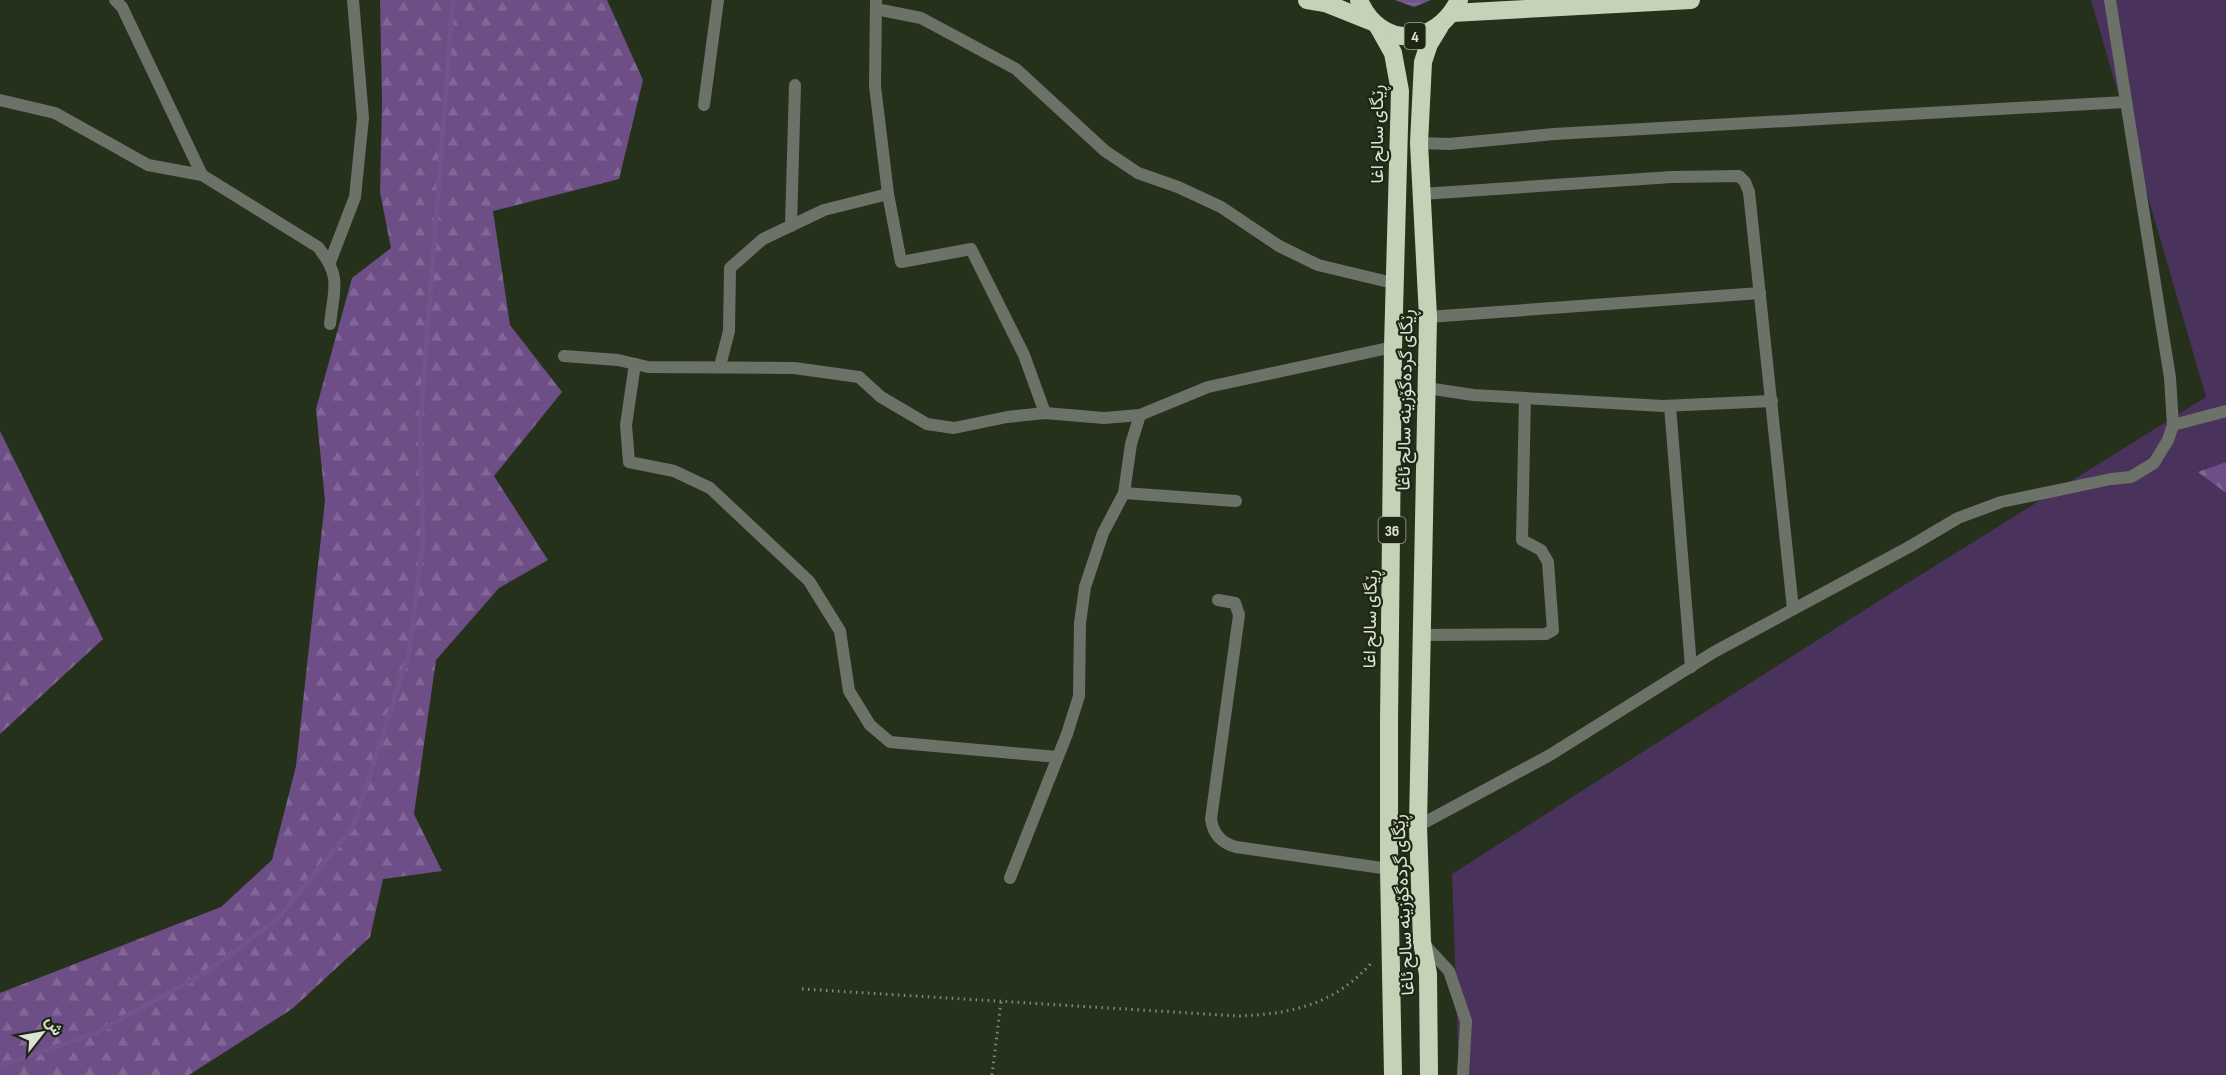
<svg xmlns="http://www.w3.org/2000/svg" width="2226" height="1075" viewBox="0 0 2226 1075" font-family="'Sofia Sans Condensed',Vazirmatn,sans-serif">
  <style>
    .green { fill: #49325b }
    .forest { fill: url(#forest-firs) }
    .water { fill: url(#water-rules) }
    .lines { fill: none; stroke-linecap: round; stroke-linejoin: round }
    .stream { stroke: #72538c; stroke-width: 5 }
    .path { stroke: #828b7a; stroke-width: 3; stroke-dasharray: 1.5 4.5; stroke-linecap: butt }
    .street { stroke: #6c7268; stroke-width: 12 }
    .highway { stroke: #c4d2b8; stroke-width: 18 }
    .labels { text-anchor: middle; stroke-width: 4.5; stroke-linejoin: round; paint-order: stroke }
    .shield { fill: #1d2713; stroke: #a3ab9c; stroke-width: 1.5 }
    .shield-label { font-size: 16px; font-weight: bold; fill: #dce3d6 }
    .street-label { font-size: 18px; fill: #dce3d6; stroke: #1d2713 }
  </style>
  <defs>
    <pattern id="forest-firs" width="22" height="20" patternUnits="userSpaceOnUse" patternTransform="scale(1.5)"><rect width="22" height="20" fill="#6d4e86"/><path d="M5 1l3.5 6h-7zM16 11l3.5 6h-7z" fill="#816796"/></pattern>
    <pattern id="water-rules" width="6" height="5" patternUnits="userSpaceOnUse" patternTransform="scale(1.5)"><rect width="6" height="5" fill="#72538c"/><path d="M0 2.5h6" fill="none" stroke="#866c9b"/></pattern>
  </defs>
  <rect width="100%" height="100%" fill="#26311c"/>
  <polygon class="green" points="2091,0 2226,0 2226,1075 1459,1075 1452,874 1877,602 2206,397"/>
  <g class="forest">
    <polygon points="380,0 607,0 643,80 619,179 493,211 510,325 562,392 494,476 548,560 499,588 436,660 414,814 442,871 383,879 370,937 292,1009 189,1075 0,1075 0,993 221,907 272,860 296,766 325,501 316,409 352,278 391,248 380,192 382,102"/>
    <polygon points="0,431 103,639 0,734"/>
    <polygon points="2226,462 2226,493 2198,472"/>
  </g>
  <polygon class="water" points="1395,0 1431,0 1414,7"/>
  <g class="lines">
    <polyline class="stream" points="0,1066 96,1033 210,970 278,918 353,827 409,653 423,542 420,426 453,0"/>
    <g class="path">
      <path d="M 802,989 L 1238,1016 C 1293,1014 1336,1004 1373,961"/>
      <polyline points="992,1075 1001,1002"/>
    </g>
    <g class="street">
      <polyline points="115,0 122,7 202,175"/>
      <polyline points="876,0 875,86 888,194 901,262 971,249 1024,355 1045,413"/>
      <polyline points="876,9 921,18 1016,69 1105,151 1138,173 1178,187 1221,207 1279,246 1318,265 1397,284"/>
      <path d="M 0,100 L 55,113 L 148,165 L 202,175 L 318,247 C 342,277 334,288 330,324"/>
      <polyline points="704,105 718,0"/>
      <polyline points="1419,143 1449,144 1554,134 2125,102"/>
      <polyline points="1422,194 1672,177 1739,176 1745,182 1749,192 1793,609"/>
      <polyline points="791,226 795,85"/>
      <polyline points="330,262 355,197 363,118 353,0"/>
      <polyline points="1428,317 1760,293"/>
      <polyline points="564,356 618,360 648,367 794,368 859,377 881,397 927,424 954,428 1007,417 1045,413 1104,418 1140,415 1208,387 1393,347"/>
      <polyline points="635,364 626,425 629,462 674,471 710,488 809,581 840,631 849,691 870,725 890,742 1057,757"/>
      <polyline points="720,366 729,331 730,268 763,239 824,210 888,194"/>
      <polyline points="1427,388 1473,395 1663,406 1772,401"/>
      <polyline points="1670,406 1691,667"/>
      <polyline points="2173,425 2226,411"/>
      <polyline points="1124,493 1236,501"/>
      <path d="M 1218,600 L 1235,603 L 1239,615 L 1211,819 C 1213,834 1221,843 1236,847 L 1389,869"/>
      <polyline points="1422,635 1546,634 1553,630 1548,562 1541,550 1522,540 1525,398"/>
      <polyline points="1418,826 1550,755 1714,652 1909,547 1958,518 2001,502 2111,479 2131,477 2154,463 2168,440 2173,425 2170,378 2110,0"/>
      <polyline points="1010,878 1067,734 1079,696 1080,623 1085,587 1103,533 1124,493 1131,444 1140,415"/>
      <polyline points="1423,943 1449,971 1466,1021 1463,1075"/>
    </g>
    <g class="highway">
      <polyline points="1307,0 1325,3 1370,21"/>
      <path d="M 1359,0 C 1380,50 1436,47 1459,0"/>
      <polyline points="1452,13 1691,0"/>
      <polyline points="1379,28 1393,53 1400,91 1393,347 1389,723 1389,869 1393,1075"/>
      <polyline points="1429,1075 1428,974 1422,942 1418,826 1428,317 1419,143 1423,62 1429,44 1440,26"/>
    </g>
  </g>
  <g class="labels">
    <g class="shield">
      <rect x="1404.5" y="23" width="21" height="26" rx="4.5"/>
      <rect x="1378.5" y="517" width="27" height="26" rx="4.5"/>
    </g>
    <g class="shield-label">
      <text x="1415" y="42">4</text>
      <text x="1392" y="536">36</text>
    </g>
    <g class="street-label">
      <text transform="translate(1377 134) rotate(-90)" y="6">ڕێگای سالح اغا</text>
      <text transform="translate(1405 400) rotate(-89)" y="6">ڕێگای گردەگۆزینە سالح ئاغا</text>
      <text transform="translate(1370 619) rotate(-89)" y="6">ڕێگای سالح اغا</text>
      <text transform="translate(1403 905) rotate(-93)" y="6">ڕێگای گردەگۆزینە سالح ئاغا</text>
    </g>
  </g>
  <g transform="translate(42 1033) rotate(59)" stroke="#1d2713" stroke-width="4.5" paint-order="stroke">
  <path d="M0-4.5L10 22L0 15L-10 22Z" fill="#dce3d6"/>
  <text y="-9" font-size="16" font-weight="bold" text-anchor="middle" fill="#dce3d6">ش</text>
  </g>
</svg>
